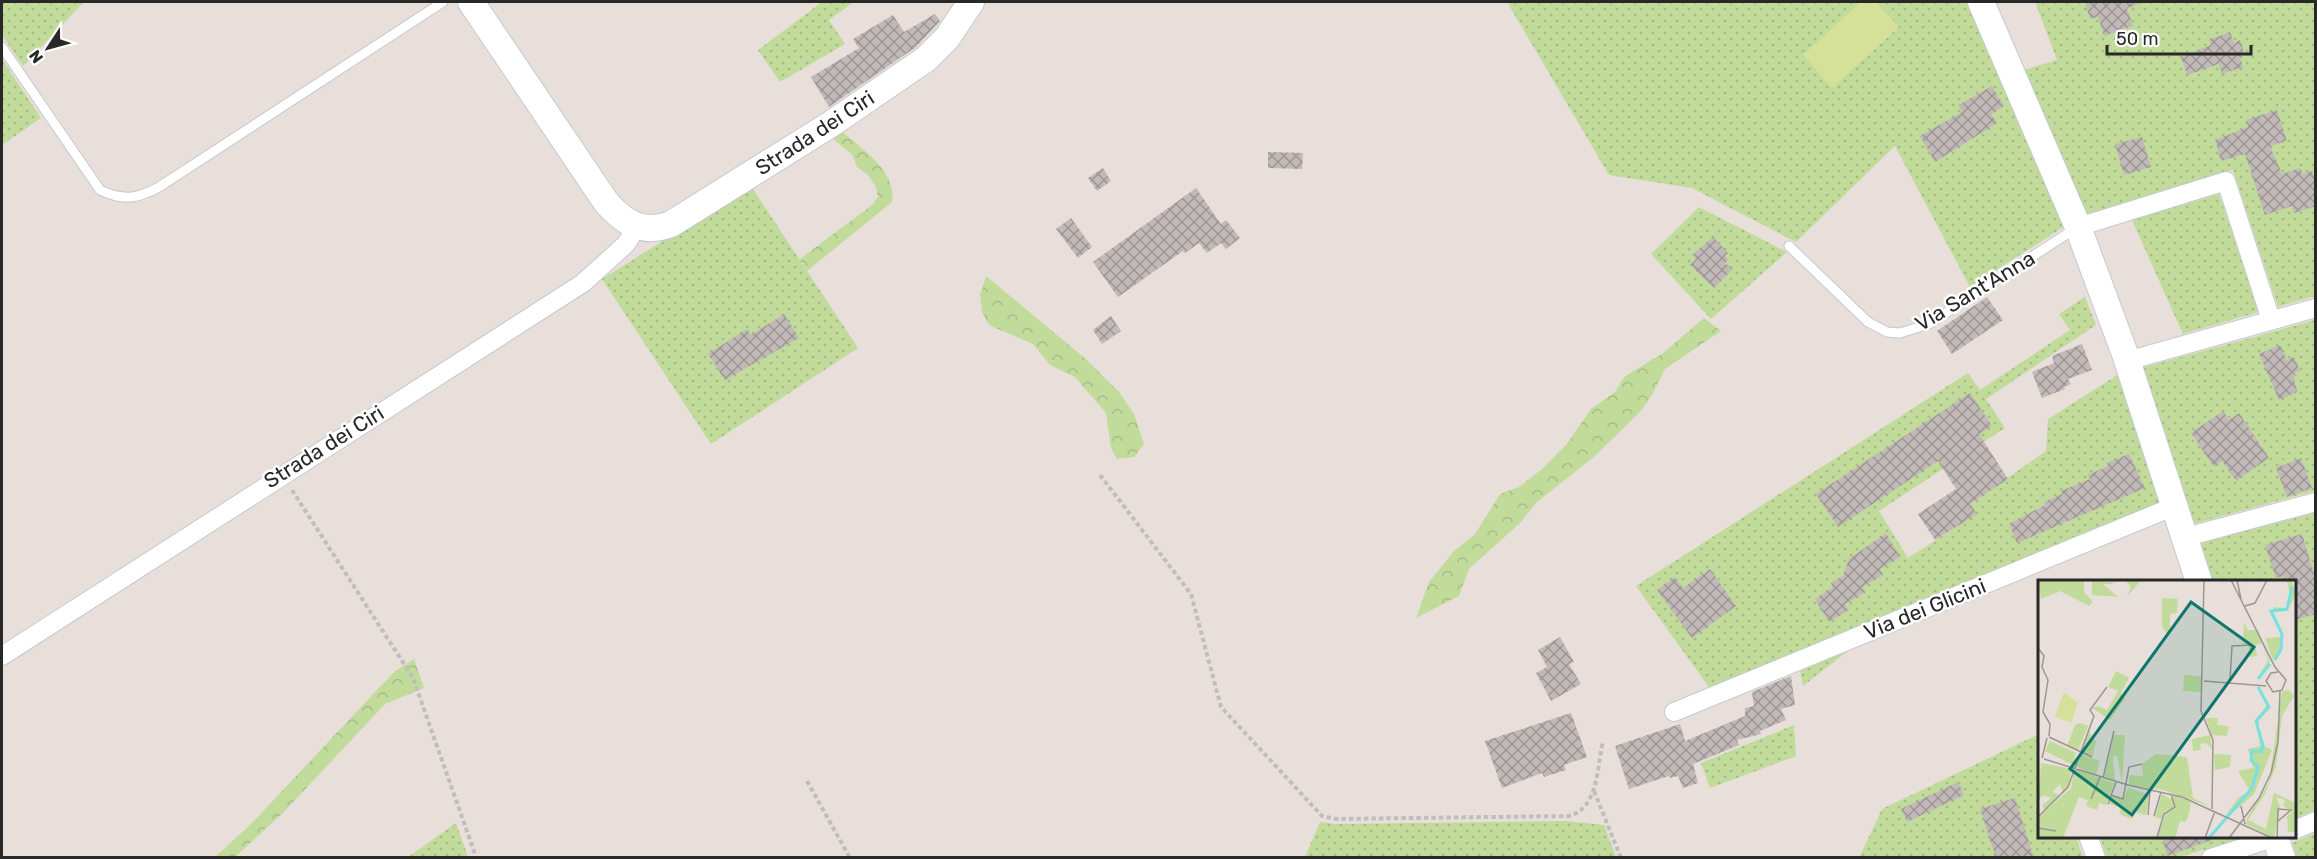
<svg xmlns="http://www.w3.org/2000/svg" width="2317" height="859" viewBox="0 0 2317 859" font-family="Rubik,sans-serif">
  <style>
    .green { fill: url(#green-dots) }
    .forest { fill: url(#forest-crowns) }
    .pitch { fill: #d5e198 }
    .building { fill: url(#building-cross-hatch) }
    .lines { fill: none; stroke-linecap: round; stroke-linejoin: round }
    .lane-casing { stroke: #c3c9d0; stroke-width: 11 }
    .street-casing { stroke: #c3c9d0; stroke-width: 20 }
    .secondary-casing { stroke: #c3c9d0; stroke-width: 28 }
    .path { stroke: #bebebe; stroke-width: 4; stroke-dasharray: 4.5 3; stroke-linecap: butt }
    .lane { stroke: #fff; stroke-width: 9 }
    .street { stroke: #fff; stroke-width: 18 }
    .secondary { stroke: #fff; stroke-width: 26 }
    .labels { text-anchor: middle; stroke-width: 5; stroke-linejoin: round; paint-order: stroke }
    .street-label { font-size: 21px; fill: #282828; stroke: #fff }
    .inset-river { fill: none; stroke: #76e1e2; stroke-width: 3 }
    .inset-road { fill: none; stroke: #9c9693; stroke-width: 1.5 }
    .view { fill: #0f766e; fill-opacity: 0.15; stroke: #0f766e; stroke-width: 3 }
    .inset-edge { fill: none; stroke: #282828; stroke-width: 3 }
  </style>
  <defs>
    <pattern id="green-dots" width="8" height="8" patternUnits="userSpaceOnUse" patternTransform="scale(1.5)"><rect width="8" height="8" fill="#c1db9b"/><path d="M2 2h.1M6 6h.1" fill="none" stroke="#a6bc86" stroke-width="1.8" stroke-linecap="round"/></pattern>
    <pattern id="forest-crowns" width="20" height="18" patternUnits="userSpaceOnUse" patternTransform="scale(1.5)"><rect width="20" height="18" fill="#c1db9b"/><path d="M2 6a3 3 0 1 1 6 0M12 15a3 3 0 1 1 6 0" fill="none" stroke="#a6bc86"/></pattern>
    <pattern id="building-cross-hatch" width="8" height="8" patternUnits="userSpaceOnUse" patternTransform="scale(1.5)"><rect width="8" height="8" fill="#c1b9b7"/><path d="M0 0l8 8M0 8l8-8" fill="none" stroke="#9d9695"/></pattern>
  </defs>
  <rect width="100%" height="100%" fill="#e9dfda"/>
  <g class="green">
    <polygon points="2,2 84,2 23,66 2,35"/>
    <polygon points="822,2 854,2 829,20 845,44 780,82 758,50"/>
    <polygon points="1507,2 1968,2 2065,226 1970,287 1895,146 1796,242 1692,188 1609,175"/>
    <polygon points="2035,2 2315,2 2315,296 2278,307 2233,170 2086,215 2024,70 2057,60"/>
    <polygon points="2,59 41,118 2,145"/>
    <polygon points="751,186 858,348 711,444 602,279"/>
    <polygon points="2219,194 2259,312 2183,334 2132,220"/>
    <polygon points="1699,207 1787,252 1711,319 1651,254"/>
    <polygon points="2085,297 2096,325 1986,399 2005,428 1879,511 1908,558 1976,514 1970,504 2046,451 2048,419 2119,374 2164,501 1711,690 1636,586 1968,373 1980,390 2070,330 2059,314"/>
    <polygon points="2315,320 2315,491 2193,524 2141,368"/>
    <polygon points="2315,513 2315,810 2295,819 2294,582 2212,581 2200,543"/>
    <polygon points="1848,651 1803,686 1800,671"/>
    <polygon points="1794,725 1796,756 1710,788 1701,763"/>
    <polygon points="2037,735 2040,836 2076,837 2083,857 1859,858 1882,809"/>
    <polygon points="1566,821 1604,825 1616,857 1305,857 1320,822 1336,824"/>
    <polygon points="456,823 468,857 408,857"/>
    <polygon points="2315,833 2315,857 2297,857 2292,843"/>
    <polygon points="2100,837 2248,837 2179,857 2107,858"/>
  </g>
  <g class="forest">
    <path d="M 839,129 C 861,149 897,170 892,202 L 807,271 L 800,259 L 872,205 L 878,197 L 876,187 L 868,175 L 857,167 L 852,154 L 829,136 Z"/>
    <polygon points="986,276 1087,360 1120,393 1134,414 1144,444 1134,457 1117,459 1111,448 1106,413 1075,377 1050,365 1033,344 989,325 982,312 980,295"/>
    <polygon points="1704,318 1721,331 1665,369 1652,395 1640,412 1595,456 1537,502 1519,524 1469,569 1459,596 1416,618 1429,582 1453,552 1475,534 1500,494 1519,487 1542,469 1566,445 1591,409 1615,392 1624,377 1663,353"/>
    <polygon points="414,659 424,688 385,704 282,814 235,857 215,857 250,825 394,672"/>
  </g>
  <polygon class="pitch" points="1861,2 1876,2 1899,27 1832,88 1803,55"/>
  <g class="building">
    <polygon points="2085,2 2136,2 2137,5 2127,8 2133,26 2104,36 2098,17 2090,19"/>
    <polygon points="935,14 940,21 916,47 829,107 811,77 859,48 853,39 893,15 904,32"/>
    <polygon points="2230,32 2234,43 2240,40 2245,55 2240,57 2243,67 2222,74 2219,64 2187,75 2181,57 2211,45 2209,40"/>
    <polygon points="1992,86 2004,106 1991,114 1997,123 1935,162 1920,136 1962,112 1959,105"/>
    <polygon points="2277,110 2287,141 2270,146 2282,174 2300,168 2303,174 2312,171 2316,182 2316,206 2294,213 2292,206 2265,215 2245,154 2221,161 2215,140 2248,127 2246,120"/>
    <polygon points="2142,137 2151,167 2124,175 2115,144"/>
    <polygon points="1268,152 1303,153 1302,169 1268,168"/>
    <polygon points="1103,168 1111,181 1097,191 1088,178"/>
    <polygon points="1196,188 1221,224 1226,220 1240,238 1226,249 1221,243 1207,253 1199,243 1185,253 1183,251 1118,297 1093,262"/>
    <polygon points="1071,218 1092,247 1078,258 1056,229"/>
    <polygon points="1713,237 1728,253 1725,256 1729,259 1725,263 1733,269 1714,288 1690,265 1696,259 1692,255"/>
    <polygon points="1987,297 2003,320 1952,354 1937,331"/>
    <polygon points="784,314 799,338 725,380 708,354 747,329 751,335"/>
    <polygon points="1111,316 1121,331 1102,344 1093,330"/>
    <polygon points="2082,344 2092,370 2068,379 2071,384 2064,387 2065,389 2042,398 2032,372 2054,363 2052,356"/>
    <polygon points="2280,345 2287,360 2294,357 2300,371 2293,374 2297,392 2279,400 2259,354"/>
    <polygon points="1970,393 1992,426 1979,434 2008,479 1970,504 1977,514 1935,540 1918,514 1956,489 1938,461 1838,527 1816,494"/>
    <polygon points="2223,411 2229,420 2239,413 2269,458 2236,481 2222,461 2214,467 2191,433"/>
    <polygon points="2129,454 2145,488 2017,543 2009,524 2045,505 2044,502 2062,494 2061,491 2090,479 2088,475 2108,466 2107,463"/>
    <polygon points="2301,458 2312,488 2287,497 2276,468"/>
    <polygon points="1886,533 1900,557 1880,569 1883,575 1862,587 1866,592 1845,604 1849,610 1829,622 1815,599 1833,587 1831,583 1843,576 1849,559"/>
    <polygon points="2302,534 2316,580 2316,614 2295,620 2295,582 2284,582 2283,576 2276,578 2265,545"/>
    <polygon points="1710,569 1736,606 1692,638 1657,590 1675,577 1683,588"/>
    <polygon points="1560,637 1574,662 1569,664 1581,684 1551,701 1536,673 1547,667 1538,650"/>
    <polygon points="1791,676 1795,705 1781,709 1786,720 1760,731 1761,734 1737,740 1739,745 1693,764 1698,783 1683,788 1678,776 1670,778 1669,776 1629,789 1615,746 1680,724 1685,741 1745,716 1745,708 1754,706 1752,692"/>
    <polygon points="1571,713 1587,757 1564,765 1566,770 1544,777 1542,773 1502,788 1485,741"/>
    <polygon points="1958,782 1964,795 1907,822 1901,809"/>
    <polygon points="2015,798 2034,858 1996,858 1980,809"/>
    <polygon points="2162,837 2212,837 2212,840 2167,856"/>
  </g>
  <g class="lines">
    <g class="lane-casing">
      <g id="lane">
        <path d="M 2,47 L 100,190 C 123,201 137,199 159,187 L 443,2"/>
        <polyline points="1789,246 1868,322 1887,332 1900,333 1929,324 2076,228"/>
      </g>
    </g>
    <g class="street-casing">
      <g id="street">
        <polyline points="2078,227 2226,181 2271,320"/>
        <polyline points="2127,361 2316,308"/>
        <polyline points="2186,537 2316,502"/>
        <polyline points="2,656 583,283 626,244 637,227"/>
        <polyline points="1674,712 2175,506"/>
        <polyline points="2294,830 2316,821"/>
        <polyline points="2088,836 2096,858"/>
        <polyline points="2211,858 2279,836"/>
      </g>
    </g>
    <g class="secondary-casing">
      <g id="secondary">
        <path d="M 471,2 L 606,202 C 624,223 643,235 671,224 L 831,124 L 926,59 L 947,38 L 971,2"/>
        <polyline points="1981,2 2078,227 2125,354 2199,582"/>
        <polyline points="2275,836 2282,858"/>
      </g>
    </g>
    <g class="path">
      <path d="M 1100,475 L 1191,594 L 1221,707 L 1322,816 L 1336,819 L 1569,816 C 1599,808 1597,766 1603,741"/>
      <polyline points="292,490 413,678 475,854"/>
      <polyline points="807,781 850,858"/>
      <polyline points="1594,791 1621,858"/>
    </g>
    <use href="#lane" class="lane"/>
    <use href="#street" class="street"/>
    <use href="#secondary" class="secondary"/>
  </g>
  <g class="labels">
    <g class="street-label">
      <text transform="translate(815 133) rotate(-33)" y="7">Strada dei Ciri</text>
      <text transform="translate(1975 291) rotate(-31)" y="7">Via Sant'Anna</text>
      <text transform="translate(324 447) rotate(-32)" y="7">Strada dei Ciri</text>
      <text transform="translate(1925 609) rotate(-22)" y="7">Via dei Glicini</text>
    </g>
  </g>
  <g transform="translate(2038 580)">
    <rect width="258" height="258" fill="#e9dfda"/>
    <path d="M 124,18 L 140,19 L 139,33 L 132,34 L 132,57 L 124,47 ZM 206,42 L 210,50 L 220,50 L 232,82 L 220,97 L 230,80 L 224,63 L 217,65 L 219,76 L 212,77 L 210,65 L 214,64 L 205,64 ZM 243,57 L 241,71 L 235,80 L 227,58 ZM 78,91 L 91,98 L 83,113 L 87,119 L 72,140 L 54,128 L 60,126 L 69,130 L 80,111 L 70,107 ZM 146,95 L 164,96 L 163,112 L 145,111 ZM 251,110 L 256,116 L 244,136 L 238,186 L 227,214 L 210,240 L 228,249 L 236,213 L 258,223 L 258,252 L 250,252 L 249,236 L 255,231 L 245,226 L 247,220 L 238,217 L 242,226 L 236,258 L 208,244 L 209,238 L 231,202 L 244,111 ZM 168,138 L 180,138 L 179,145 L 191,146 L 189,156 L 174,155 ZM 42,143 L 50,146 L 40,171 L 29,166 L 37,145 ZM 50,151 L 58,161 L 55,176 L 42,172 ZM 76,155 L 87,155 L 84,202 L 79,176 L 75,176 L 77,201 L 66,197 ZM 172,155 L 174,169 L 168,163 L 162,164 L 163,170 L 155,171 L 154,159 ZM 12,161 L 38,173 L 35,185 L 7,171 ZM 41,174 L 62,181 L 58,195 L 37,186 ZM 118,174 L 149,177 L 155,218 L 174,227 L 125,210 L 91,205 L 91,195 L 105,196 L 104,184 ZM 176,174 L 193,175 L 192,187 L 177,190 ZM 3,183 L 34,189 L 30,207 L 25,213 L 22,204 L 17,209 L 15,212 L 22,216 L 7,230 L 4,226 L 14,217 L 4,216 L 0,222 ZM 36,189 L 76,203 L 68,225 L 61,223 L 59,230 L 48,226 L 50,220 L 41,217 L 25,258 L 0,258 L 0,249 L 18,251 L 0,247 L 0,238 L 33,208 ZM 90,207 L 111,215 L 108,235 L 97,232 L 94,239 L 81,234 L 83,228 L 71,224 L 74,216 L 86,219 ZM 124,214 L 136,221 L 135,228 L 127,231 L 124,239 L 117,237 ZM 135,215 L 153,222 L 151,233 L 148,242 L 142,241 L 137,258 L 123,258 L 120,256 L 127,235 L 137,227 Z" fill="#c1db9b"/>
    <path d="M 0,0 L 63,0 L 74,2 L 83,0 L 103,0 L 89,17 L 93,7 L 87,0 L 72,4 L 65,4 L 80,17 L 54,15 L 54,1 L 46,1 L 46,12 L 55,22 L 51,26 L 22,11 L 3,19 ZM 249,0 L 253,0 L 258,14 L 249,31 L 234,32 L 245,55 L 244,71 L 236,82 L 243,53 L 232,33 L 236,27 L 248,28 L 252,17 ZM 219,106 L 232,126 L 221,140 L 221,152 L 226,166 L 234,170 L 216,214 L 191,236 L 188,235 L 201,217 L 212,211 L 200,191 L 215,188 L 210,169 L 222,166 L 218,139 L 229,125 Z" fill="#c1db9b"/>
    <path d="M 26,112 L 40,123 L 33,143 L 17,137 Z" fill="#d5e198"/>
    <path class="inset-river" d="M 237,80 L 243,69 L 244,54 L 233,31 L 249,29 L 254,7M 220,99 L 232,84M 171,258 L 214,208 L 220,187 L 213,180 L 214,171 L 223,172 L 225,166 L 218,141 L 231,127 L 220,107"/>
    <path class="inset-road" d="M 166,0 L 163,131 L 175,160 L 174,229M 193,0 L 237,87 L 248,100 L 244,110 L 235,112 L 228,101 L 233,93 L 240,92M 199,0 L 203,19M 207,26 L 217,23 L 229,0M 0,68 L 6,76 L 4,87 L 10,100 L 5,132 L 12,144 L 11,156M 192,100 L 194,66 L 214,65M 166,101 L 228,106M 11,157 L 54,177M 4,178 L 9,158M 6,179 L 90,205 L 144,217 L 234,258M 65,198 L 76,151M 73,215 L 85,219 L 91,187 L 104,184M 53,219 L 62,197M 70,224 L 78,202M 203,226 L 207,244M 110,235 L 112,210M 116,236 L 123,212M 0,237 L 30,207 L 56,136 L 52,130 L 69,107M 0,248 L 18,251M 119,257 L 126,234 L 137,227 L 133,214M 167,258 L 177,231M 191,258 L 221,218 L 233,193 L 240,162 L 242,111M 239,258 L 240,231 L 240,229 L 253,230 L 240,241"/>
    <path class="view" d="M 153,22 L 216,67 L 94,235 L 32,189 Z"/>
    <rect width="258" height="258" class="inset-edge"/>
  </g>
  <rect width="2317" height="859" fill="none" stroke="#282828" stroke-width="6"/>
  <g transform="translate(48 48) rotate(234)" stroke="#ffffff" stroke-width="4.5" paint-order="stroke">
  <path d="M0-4.5L10 22L0 15L-10 22Z" fill="#282828"/>
  <text y="-9" font-size="16" font-weight="bold" text-anchor="middle" fill="#282828">N</text>
  </g>
  <path d="M2107 45v9h144v-9" fill="none" stroke="#282828" stroke-width="3"/>
  <text x="2116" y="45" font-size="18" fill="#282828" stroke="#ffffff" stroke-width="4.5" paint-order="stroke">50 m</text>
</svg>
